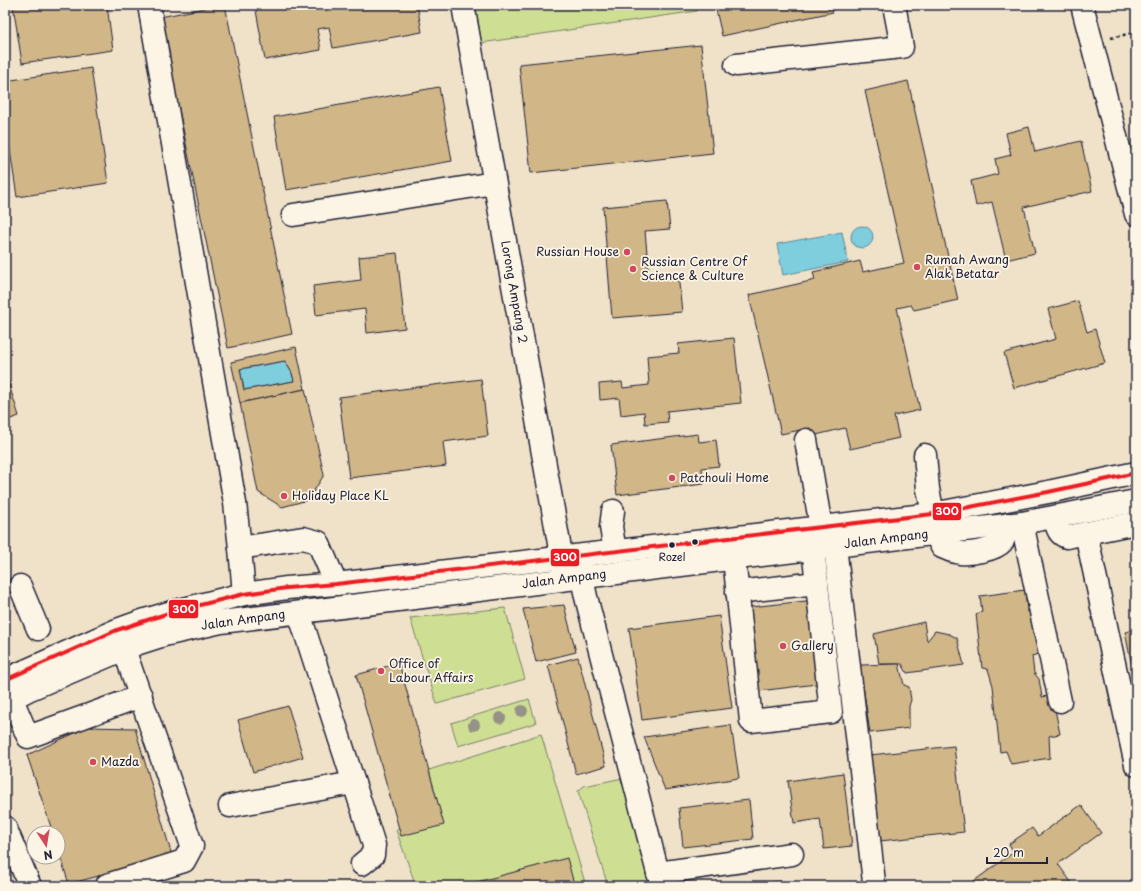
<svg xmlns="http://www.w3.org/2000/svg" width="1141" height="891" viewBox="0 0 1141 891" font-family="'Playpen Sans',sans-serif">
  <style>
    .green { fill: #cedf93; stroke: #788067 }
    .water { fill: #7fcedd; stroke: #5a899c }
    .building { fill: #d1b787; stroke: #22223b; fill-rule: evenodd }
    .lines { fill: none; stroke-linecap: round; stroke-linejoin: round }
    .minor-casing { stroke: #22223b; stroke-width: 25 }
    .major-casing { stroke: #22223b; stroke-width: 25 }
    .path { stroke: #22223b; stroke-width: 2.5; stroke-dasharray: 3 3; stroke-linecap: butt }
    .minor { stroke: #fcf5e5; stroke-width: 22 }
    .major { stroke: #fcf5e5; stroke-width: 22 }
    .bus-1-casing { stroke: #fcf5e5; stroke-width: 7 }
    .bus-1 { stroke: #ed1b24; stroke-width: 4 }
    .tree { fill: #969287 }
    .poi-dot { fill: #d1495b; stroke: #fcf5e5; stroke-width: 1.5 }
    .bus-dot { fill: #22223b; stroke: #fcf5e5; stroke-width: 1.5 }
    .labels { text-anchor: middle; stroke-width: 3.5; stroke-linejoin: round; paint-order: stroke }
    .bus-label { font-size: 11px; fill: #22223b; stroke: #fcf5e5 }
    .poi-label { font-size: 12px; fill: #22223b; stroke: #fcf5e5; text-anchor: start }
    .street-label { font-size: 12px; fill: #22223b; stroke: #fcf5e5 }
    .line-badge { stroke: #fcf5e5; stroke-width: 1.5 }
    .badge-label { font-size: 11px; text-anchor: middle; font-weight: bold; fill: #fff }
  </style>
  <rect width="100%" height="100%" fill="#efe2c9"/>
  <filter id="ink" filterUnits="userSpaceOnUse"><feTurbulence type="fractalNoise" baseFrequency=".025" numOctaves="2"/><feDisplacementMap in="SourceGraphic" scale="8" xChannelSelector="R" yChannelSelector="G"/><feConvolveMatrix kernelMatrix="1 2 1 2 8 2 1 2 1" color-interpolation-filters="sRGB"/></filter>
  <g filter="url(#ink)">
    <g class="green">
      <polygon points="476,5 501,5 501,7 518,5 696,5 697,11 481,43"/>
      <polygon points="505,608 525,679 437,704 410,618"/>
      <polygon points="529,699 536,723 458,746 451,723"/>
      <polygon points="541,734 586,886 416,886 396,830 441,815 429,770"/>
      <polygon points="623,778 655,886 608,886 578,791 584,786"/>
    </g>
    <g class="water">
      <circle cx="862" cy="237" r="11"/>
      <polygon points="842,232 848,262 783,275 777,244"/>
      <polygon points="285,361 292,373 294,381 244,390 240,369"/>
    </g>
    <g class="building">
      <polygon points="13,5 107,5 113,50 22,63"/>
      <polygon points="220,5 225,5 292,334 228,348 160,17"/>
      <polygon points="255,5 417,5 422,32 333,48 329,27 317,29 321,50 265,60"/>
      <polygon points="715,5 832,5 833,12 722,36"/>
      <polygon points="701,45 713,153 531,173 519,64"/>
      <polygon points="91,68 108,183 17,197 5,117 5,81"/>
      <polygon points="908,81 958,300 914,310 911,305 897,308 920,410 894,416 899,438 850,449 845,428 812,436 810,428 781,434 749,295 815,280 813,272 860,261 863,272 904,263 865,91"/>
      <polygon points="439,87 452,161 286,190 274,117"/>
      <polygon points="1029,127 1035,152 1081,141 1092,191 1024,207 1035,253 1006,260 992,202 976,206 971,181 998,174 995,159 1011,155 1006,133"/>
      <polygon points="667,201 670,229 645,231 649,276 678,274 682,312 612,318 603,207"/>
      <polygon points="397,253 405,328 367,333 365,309 316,315 313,286 361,280 359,257"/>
      <polygon points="1078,301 1087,332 1095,329 1105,363 1014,388 1004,353 1056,339 1048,309"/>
      <polygon points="734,338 741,403 667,411 668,422 645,424 644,412 621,415 619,398 600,400 599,384 622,382 623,388 649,385 647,356 679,353 678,344"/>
      <path d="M 296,347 L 305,389 L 240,403 L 231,362 ZM 285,361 L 292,373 L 294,381 L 244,390 L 240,369 Z"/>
      <polygon points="5,372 19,416 5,421"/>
      <polygon points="481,379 488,436 443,442 446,466 349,478 339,397"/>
      <polygon points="305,389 324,475 308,500 282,507 258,492 240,403"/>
      <polygon points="698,434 699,442 716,440 719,466 702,468 704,484 617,495 611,445"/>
      <polygon points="1025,590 1027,611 1032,613 1041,653 1032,656 1034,673 1039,679 1042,697 1052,695 1060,734 1049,736 1050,758 1011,764 1006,751 1000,752 993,686 988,669 982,668 976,614 982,612 980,596"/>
      <polygon points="815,600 825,683 751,692 741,608"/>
      <polygon points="564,605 576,652 536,662 523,609"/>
      <polygon points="719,616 732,708 642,720 629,628"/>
      <polygon points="924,622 927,641 935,631 949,634 957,638 964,665 907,673 902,664 879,664 874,634"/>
      <polygon points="1136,629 1136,686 1125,632"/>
      <polygon points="578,657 606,766 576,774 548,665"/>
      <polygon points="399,663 444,825 401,836 356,675"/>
      <polygon points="899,664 904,685 909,687 911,700 909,706 909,728 870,733 860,665"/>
      <polygon points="288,706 303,757 253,772 238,720"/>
      <polygon points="731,725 739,778 665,790 644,737"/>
      <polygon points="88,727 135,728 172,856 69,884 58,850 58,833 53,833 27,755"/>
      <polygon points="954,746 964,832 880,841 870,755"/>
      <polygon points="843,773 852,846 824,849 820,819 794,823 788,781"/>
      <polygon points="749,800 753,839 683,847 679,808"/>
      <polygon points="1081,805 1101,833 1058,864 1074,886 967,886 1014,852 1009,844 1032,828 1038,836"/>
      <polygon points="567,858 574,884 566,886 462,886"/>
      <polygon points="783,881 784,886 737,886"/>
    </g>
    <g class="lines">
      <g class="minor-casing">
        <g id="minor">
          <polyline points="149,5 235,503 240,548 244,594"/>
          <polyline points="463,5 565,577"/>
          <polyline points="1082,5 1136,214"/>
          <polyline points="736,65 902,47 894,5"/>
          <polyline points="293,215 494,183"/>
          <polyline points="806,440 821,527"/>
          <polyline points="925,455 928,489 933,514"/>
          <polyline points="613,511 611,527 615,551"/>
          <path d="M 1054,518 C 1057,526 1058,535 1067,537 L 1136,523"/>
          <polyline points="1022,523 1060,701"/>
          <path d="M 935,533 L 942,547 C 948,550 954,552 960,553 C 971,554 995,550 1002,542 C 1006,537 1006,530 1008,524"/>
          <polyline points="1086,533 1136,765"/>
          <polyline points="835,546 874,882"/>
          <polyline points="240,548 303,538 318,542 336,584"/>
          <polyline points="734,558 751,721 831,712 813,548"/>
          <polyline points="578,559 586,597 658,873 663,886"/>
          <polyline points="20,586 38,629"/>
          <polyline points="737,592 817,583"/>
          <polyline points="299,613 374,845 373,855 362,864"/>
          <polyline points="12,699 28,737 141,696"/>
          <polyline points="230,806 353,783"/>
          <polyline points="5,827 30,886"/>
          <polyline points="658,873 792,854"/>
          <polyline points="107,885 184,861 192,846 124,649"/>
        </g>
      </g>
      <g class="major-casing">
        <g id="major">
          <polyline points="5,680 117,630 142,621 172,612 244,594 287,588 336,584 933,514 1048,492 1136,473"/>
          <polyline points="5,702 30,689 136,644 164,635 221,622 1022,523 1136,501"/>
        </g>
      </g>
      <polyline class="path" points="1111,38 1136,32"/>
      <use href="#minor" class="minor"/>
      <use href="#major" class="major"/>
      <g class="bus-1-casing">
        <polyline id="bus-1" points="5,680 117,630 172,612 244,594 287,588 336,584 933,514 1048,492 1136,473"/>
      </g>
      <use href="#bus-1" class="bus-1"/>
    </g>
    <g class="tree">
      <circle cx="522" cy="711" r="6"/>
      <circle cx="500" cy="718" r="6"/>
      <circle cx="474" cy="725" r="6"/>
    </g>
  </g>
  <g class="poi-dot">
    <circle cx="627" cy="252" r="4"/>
    <circle cx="917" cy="267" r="4"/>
    <circle cx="633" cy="269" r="4"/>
    <circle cx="672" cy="478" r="4"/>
    <circle cx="284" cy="496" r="4"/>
    <circle cx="783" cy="646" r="4"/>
    <circle cx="381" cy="671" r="4"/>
    <circle cx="93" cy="762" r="4"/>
  </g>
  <g class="bus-dot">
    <circle cx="695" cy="542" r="3.5"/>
    <circle cx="672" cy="545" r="3.5"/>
  </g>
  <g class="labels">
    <g class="bus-label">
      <text x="672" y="561">Rozel</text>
    </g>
    <g class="poi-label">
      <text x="619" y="256" text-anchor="end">Russian House</text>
      <text x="925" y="264">Rumah Awang<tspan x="925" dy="14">Alak Betatar</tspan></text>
      <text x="641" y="266">Russian Centre Of<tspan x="641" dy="14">Science &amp; Culture</tspan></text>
      <text x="680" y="482">Patchouli Home</text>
      <text x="292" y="500">Holiday Place KL</text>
      <text x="791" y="650">Gallery</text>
      <text x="389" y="668">Office of<tspan x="389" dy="14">Labour Affairs</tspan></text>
      <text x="101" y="766">Mazda</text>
    </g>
    <g class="street-label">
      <text transform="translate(514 292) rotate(80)" y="4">Lorong Ampang 2</text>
      <text transform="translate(886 539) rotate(-7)" y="4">Jalan Ampang</text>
      <text transform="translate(564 579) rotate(-7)" y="4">Jalan Ampang</text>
      <text transform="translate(243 620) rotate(-8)" y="4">Jalan Ampang</text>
    </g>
  </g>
  <g class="line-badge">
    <rect x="932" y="502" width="30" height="19" rx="4" fill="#ed1b24"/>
    <rect x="550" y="548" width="30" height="19" rx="4" fill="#ed1b24"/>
    <rect x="168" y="599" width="31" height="20" rx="4" fill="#ed1b24"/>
  </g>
  <g class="badge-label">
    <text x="947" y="515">300</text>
    <text x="565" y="561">300</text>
    <text x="184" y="613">300</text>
  </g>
  <rect width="1141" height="891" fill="none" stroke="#fcf5e5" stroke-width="20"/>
  <rect x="10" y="10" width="1121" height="871" fill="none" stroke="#22223b" stroke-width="1.5" filter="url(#ink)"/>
  <g transform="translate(46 845) rotate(168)"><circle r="19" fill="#fcf5e5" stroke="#a5a1a1"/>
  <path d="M0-3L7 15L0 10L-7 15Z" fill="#d1495b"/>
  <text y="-6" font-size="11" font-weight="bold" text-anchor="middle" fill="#22223b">N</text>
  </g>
  <path d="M987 857v6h60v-6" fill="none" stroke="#22223b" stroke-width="2"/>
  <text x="993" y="857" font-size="12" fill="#22223b" stroke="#fcf5e5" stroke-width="3" paint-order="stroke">20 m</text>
</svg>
